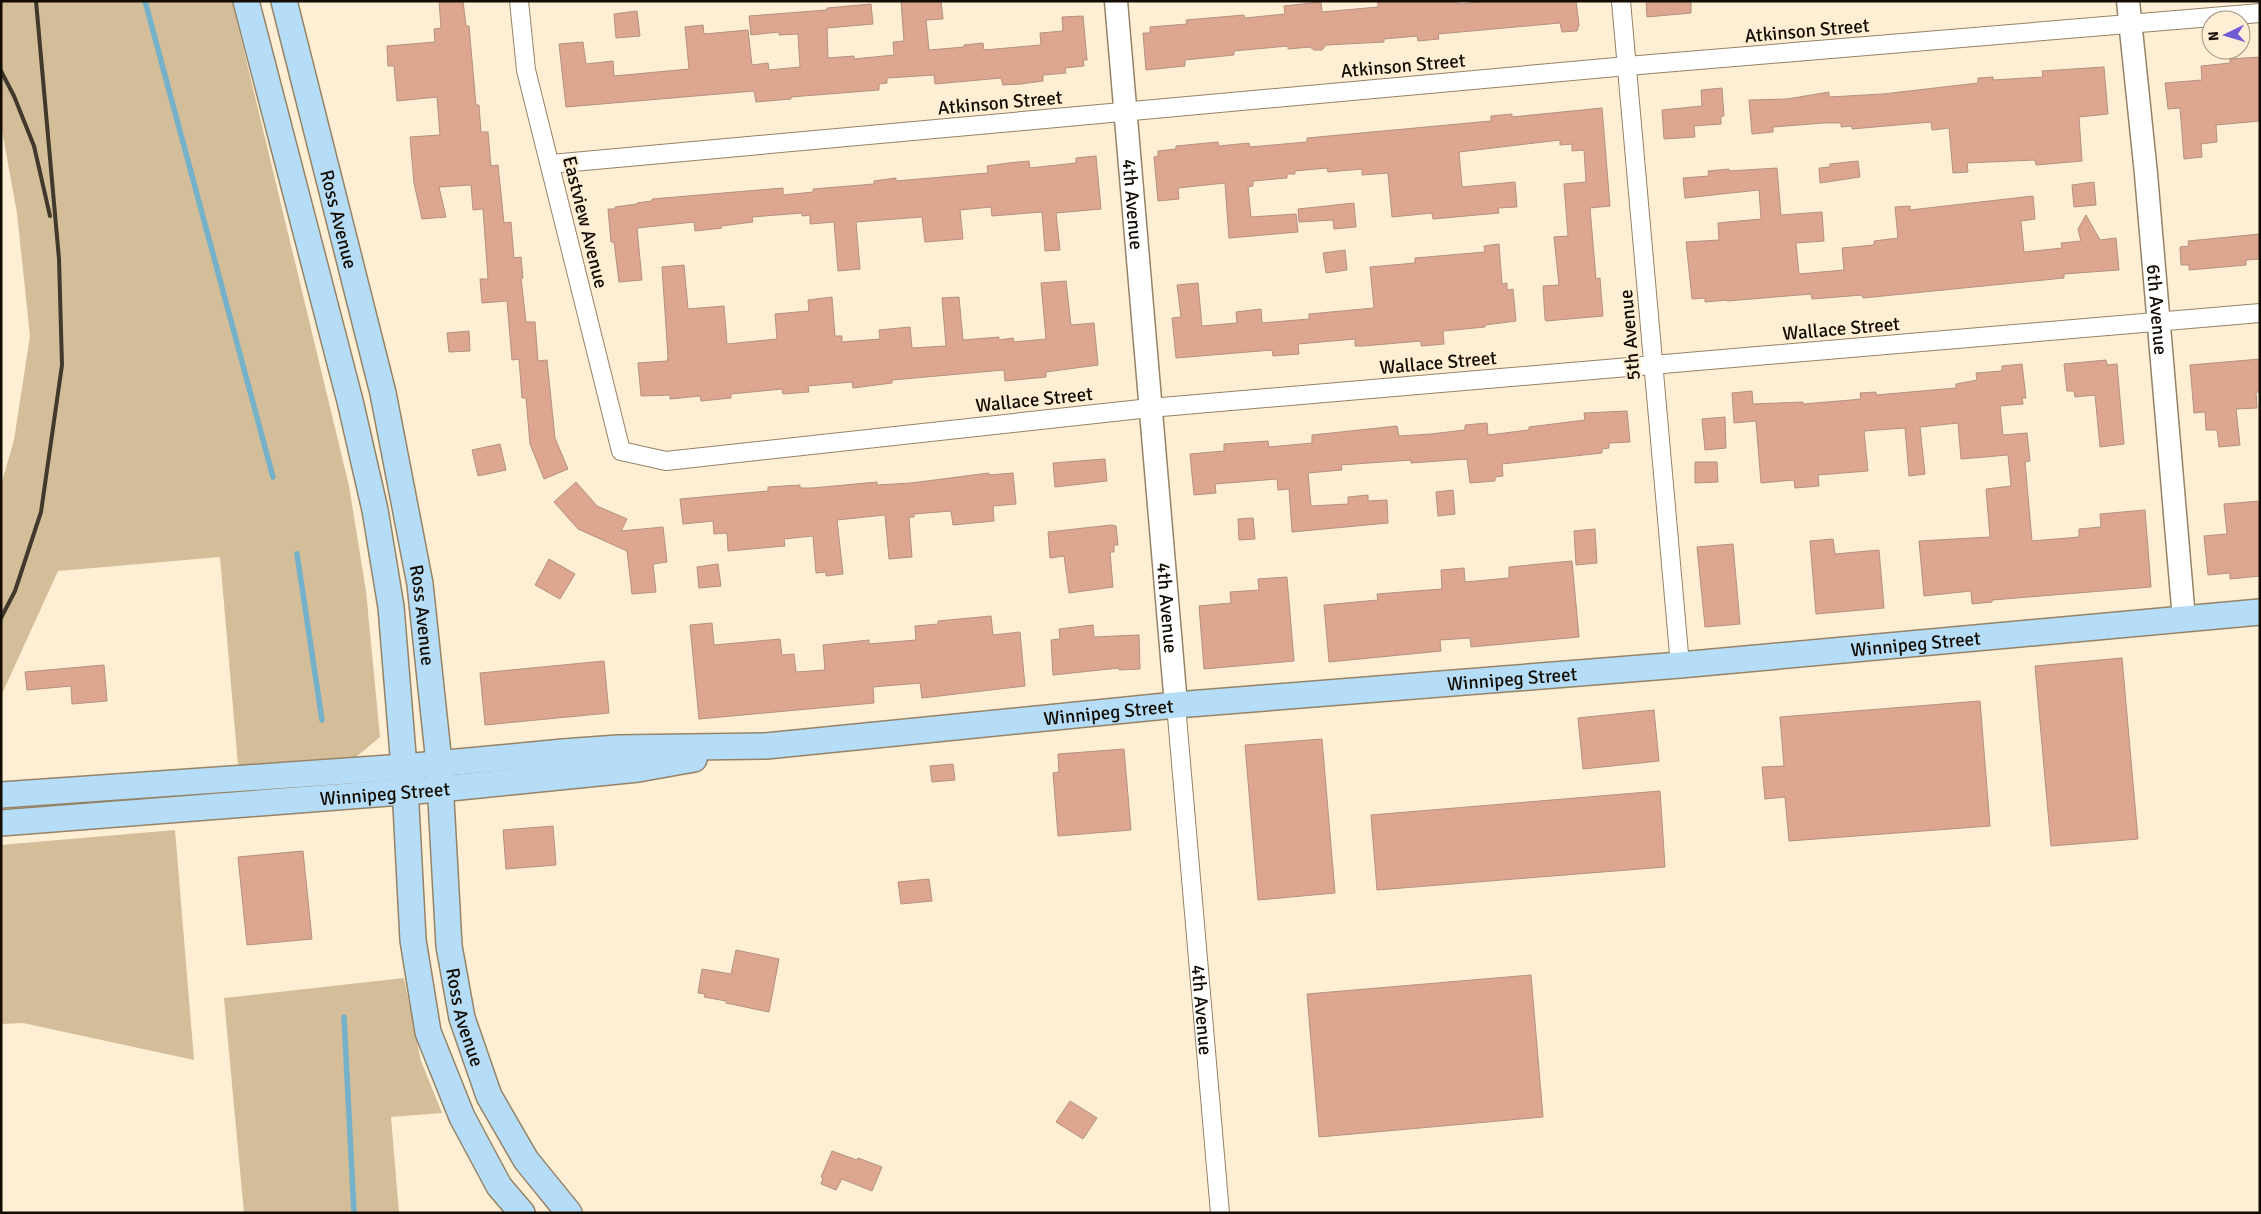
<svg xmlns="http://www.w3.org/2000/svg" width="2261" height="1214" viewBox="0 0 2261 1214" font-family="Signika,sans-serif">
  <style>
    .green { fill: #d4bd99 }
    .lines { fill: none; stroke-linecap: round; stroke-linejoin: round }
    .stream { stroke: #75b2ca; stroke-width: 5.5 }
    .building { fill: #dca68f; stroke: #b49182 }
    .minor-casing { stroke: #958366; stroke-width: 20 }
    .tertiary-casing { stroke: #958366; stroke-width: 25 }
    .secondary-casing { stroke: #958366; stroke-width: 28 }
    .minor { stroke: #fff; stroke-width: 18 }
    .tertiary { stroke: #fff; stroke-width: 22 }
    .secondary { stroke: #b6ddf8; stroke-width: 25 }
    .rail { stroke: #41392c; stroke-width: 4 }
    .labels { text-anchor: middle; stroke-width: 4.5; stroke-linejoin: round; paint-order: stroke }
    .street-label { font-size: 19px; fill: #120c03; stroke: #feeed4 }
  </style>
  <rect width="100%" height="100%" fill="#feeed4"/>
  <g class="green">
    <polygon points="1,1 232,1 349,486 366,591 380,737 356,757 238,765 220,557 58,571 1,696 1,485 14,440 30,336 17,213 1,125"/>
    <polygon points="175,830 194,1060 23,1023 1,1024 1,845"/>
    <polygon points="404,978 421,1061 442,1113 391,1117 399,1213 244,1213 224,998"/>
  </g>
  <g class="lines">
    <g class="stream">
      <polyline points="145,1 273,477"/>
      <polyline points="297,554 322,720"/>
      <polyline points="344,1017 354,1213"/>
    </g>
  </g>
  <g class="building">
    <polygon points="439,1 463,1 466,26 469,26 476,105 479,105 481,132 488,132 491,166 498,165 504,223 511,222 514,258 521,257 523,278 521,278 526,322 535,322 538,361 547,360 555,438 568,469 544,479 530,444 526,398 522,398 519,359 512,360 507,301 482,303 480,279 488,279 483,209 473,210 471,185 439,187 446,217 422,219 414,183 410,137 440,135 437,97 397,101 394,66 388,66 387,46 435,42 434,29 441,28"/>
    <polygon points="901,1 941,1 943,19 926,20 929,50 964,47 964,45 983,43 984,50 1041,45 1040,33 1063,31 1062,17 1083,16 1087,60 1083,60 1084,66 1065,68 1066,73 1043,75 1043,81 1021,84 1003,85 1001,78 935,84 934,75 887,78 887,83 879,84 879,90 791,97 791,99 756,102 754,91 566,107 559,44 583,42 586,64 613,61 614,76 689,69 685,27 703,25 704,34 748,30 752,65 768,63 769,70 800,67 798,34 779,35 779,32 751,35 749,16 827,10 827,8 871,4 873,24 827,28 828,58 854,56 854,59 894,55 893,42 904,41"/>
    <polygon points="1378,1 1455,1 1455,3 1463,4 1486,1 1576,1 1579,25 1577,31 1562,32 1560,23 1438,34 1439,39 1418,41 1417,36 1384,39 1384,42 1326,45 1322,50 1314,50 1310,47 1288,49 1288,46 1234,51 1234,55 1185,60 1185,66 1146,70 1143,33 1150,33 1150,27 1187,24 1186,20 1244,15 1245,18 1285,14 1284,6 1321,2 1322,12 1378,7"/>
    <polygon points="1646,1 1691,1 1691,13 1647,17"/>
    <polygon points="637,11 640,36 616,38 614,14"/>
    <polygon points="2260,57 2260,121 2216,125 2217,142 2201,144 2202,157 2184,159 2180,108 2168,109 2165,83 2202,80 2201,66 2230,63 2230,59"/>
    <polygon points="2104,67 2108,114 2079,117 2082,161 2036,165 2035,160 1967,163 1968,172 1953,173 1949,128 1932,130 1931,122 1852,129 1852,126 1841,127 1841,123 1824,123 1773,127 1773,132 1752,134 1749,100 1787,99 1829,92 1829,97 1883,94 1978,83 1978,78 1993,77 1993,80 2043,77 2042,71"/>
    <polygon points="1722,88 1724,116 1721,116 1721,124 1694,126 1695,137 1664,139 1662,110 1702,106 1701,90"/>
    <polygon points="1602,108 1610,206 1590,208 1596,279 1600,278 1603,316 1546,321 1545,319 1543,286 1559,285 1554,237 1568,236 1564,184 1586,182 1584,150 1572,151 1572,144 1560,145 1560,140 1459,152 1462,187 1515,182 1517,207 1498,208 1499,213 1433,219 1432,213 1392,217 1388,173 1362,175 1362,169 1328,172 1327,168 1295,171 1295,174 1287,174 1287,178 1253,181 1253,186 1248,187 1251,217 1296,214 1298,232 1229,238 1225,183 1178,188 1179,199 1158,201 1154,157 1158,156 1158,151 1176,149 1176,146 1218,142 1219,146 1249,143 1250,147 1307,142 1307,138 1491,121 1491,116 1512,114 1512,117"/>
    <polygon points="1096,156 1101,209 1056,213 1060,250 1045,251 1042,212 992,216 991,207 960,210 963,239 925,242 922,217 856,222 860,269 838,271 834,222 810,224 810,215 802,216 802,213 752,217 753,222 721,226 722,228 695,231 694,222 637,228 642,280 619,282 614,242 611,242 608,209 615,209 615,207 637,204 637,203 652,201 652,199 783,188 783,195 813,192 813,189 874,184 874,181 896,178 896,181 988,173 987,166 1008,163 1029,161 1030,168 1076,163 1076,158"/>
    <polygon points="1858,161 1860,177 1820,183 1819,168 1830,167 1830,164"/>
    <polygon points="1777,168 1781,215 1822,212 1824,241 1796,243 1799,274 1844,270 1842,248 1874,245 1874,241 1898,238 1895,207 1910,206 1910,210 2033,196 2035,219 2021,221 2024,252 2062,248 2061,243 2081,241 2078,229 2086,215 2100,240 2116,238 2119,270 2064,274 2064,278 1863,298 1862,295 1812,299 1811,294 1727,301 1727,300 1705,302 1705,298 1692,299 1686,242 1719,240 1718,223 1761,219 1759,190 1685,198 1683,178 1709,176 1708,171 1729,169 1729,171"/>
    <polygon points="2094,182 2096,205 2074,207 2072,185"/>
    <polygon points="1354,203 1356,227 1334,229 1333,220 1299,222 1298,209"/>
    <polygon points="2260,234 2260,259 2246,260 2246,265 2189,270 2189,265 2181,265 2180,247 2189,246 2188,241"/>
    <polygon points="1499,244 1502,284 1507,283 1507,290 1513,289 1516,321 1485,325 1485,327 1443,331 1444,344 1421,346 1421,341 1363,346 1355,346 1355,339 1298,344 1299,354 1273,356 1272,350 1176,358 1172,318 1181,317 1177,285 1198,283 1202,326 1237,323 1236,312 1261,309 1262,323 1309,319 1309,314 1374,308 1370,267 1415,263 1415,258 1485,252 1484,246"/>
    <polygon points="1345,250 1347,270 1326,273 1323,253"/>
    <polygon points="684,265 688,309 724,306 727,344 777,339 775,314 809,311 808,300 832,297 835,336 842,336 842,342 880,339 879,330 910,327 912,348 946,346 942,298 959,297 963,340 999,337 999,340 1013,338 1014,342 1046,339 1041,283 1066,281 1071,325 1094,323 1098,365 1046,372 1046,377 1005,381 1004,370 892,380 892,383 853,388 852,382 808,386 809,392 783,394 782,389 731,394 731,398 701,401 700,396 670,399 670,395 641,396 638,363 667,361 668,357 662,267"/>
    <polygon points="469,331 470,351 449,352 447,333"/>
    <polygon points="2260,359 2260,392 2256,392 2257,408 2236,409 2240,445 2219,447 2217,430 2206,430 2205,412 2194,413 2190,365"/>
    <polygon points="2106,360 2107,365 2117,364 2124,444 2100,447 2095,395 2075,397 2074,391 2067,391 2064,364"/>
    <polygon points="2022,364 2026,398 2022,398 2023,404 2000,406 2003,435 2027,433 2030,461 2025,462 2032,541 2079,537 2079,529 2101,527 2100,514 2145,510 2151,587 1992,600 1992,602 1972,604 1971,591 1924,596 1919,541 1990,537 1986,489 2011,486 2008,455 1961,459 1958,423 1920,427 1925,474 1909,476 1905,428 1864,431 1868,471 1818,475 1819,486 1795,488 1794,480 1761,483 1756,421 1734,423 1732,393 1752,391 1753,404 1803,402 1803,404 1851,400 1861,399 1860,393 1876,392 1876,395 1956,388 1956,384 1977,380 1976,373 2002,371 2002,366"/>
    <polygon points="1627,411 1630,442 1609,443 1609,448 1602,449 1602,453 1502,464 1503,476 1495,477 1495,481 1470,483 1467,459 1411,463 1411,460 1341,465 1342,470 1308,473 1311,506 1348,504 1348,497 1368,495 1368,501 1387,500 1388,523 1292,532 1289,489 1278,490 1277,479 1215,484 1216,493 1194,495 1190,454 1224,451 1224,444 1268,441 1269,447 1312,443 1312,435 1397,426 1399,436 1431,434 1465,430 1465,425 1487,423 1488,435 1529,430 1529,427 1585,420 1584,413"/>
    <polygon points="1725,417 1726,448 1705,450 1702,419"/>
    <polygon points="500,444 506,470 478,476 472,450"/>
    <polygon points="1105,459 1107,481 1055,487 1053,463"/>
    <polygon points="1695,462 1717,462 1718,482 1695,483"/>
    <polygon points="989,473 989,475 1013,473 1016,504 993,506 994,521 953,525 951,511 914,514 914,517 909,517 912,557 889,559 885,515 837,520 843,574 826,576 826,572 816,573 813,536 784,539 785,546 728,551 727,533 714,534 713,521 683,524 680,499 768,491 768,487 800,485 800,488 812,488 877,482 877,485 911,483"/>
    <polygon points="576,482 597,506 627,519 621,531 663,527 667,562 653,564 656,592 632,594 627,551 578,529 554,502"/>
    <polygon points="1453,490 1455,514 1438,516 1436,492"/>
    <polygon points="2260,501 2260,576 2230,579 2230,573 2208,575 2204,536 2227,534 2224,504"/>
    <polygon points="1253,518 1255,539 1239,540 1238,519"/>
    <polygon points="1111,525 1116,526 1118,545 1114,545 1114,552 1110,552 1113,587 1069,593 1064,556 1050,558 1048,532"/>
    <polygon points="1595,529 1597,563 1576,565 1574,531"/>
    <polygon points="1833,539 1835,554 1879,550 1884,608 1816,614 1810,541"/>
    <polygon points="1733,544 1740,624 1705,627 1697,547"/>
    <polygon points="549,559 575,574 560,599 535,585"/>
    <polygon points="1572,561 1579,637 1471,647 1470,638 1440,640 1441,651 1329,662 1324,605 1378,600 1377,594 1442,589 1441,570 1464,568 1465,582 1509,578 1509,567"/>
    <polygon points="718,564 721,586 699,588 697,567"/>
    <polygon points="1287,577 1294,661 1204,669 1199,606 1231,603 1230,592 1259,590 1258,579"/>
    <polygon points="991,616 993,635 1020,632 1025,686 922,698 920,683 873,687 874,703 699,719 690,625 712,623 714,645 780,639 782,655 794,654 796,672 825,670 823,645 869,640 869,644 916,640 915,626 938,624 938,621"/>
    <polygon points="1093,625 1094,637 1139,635 1140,669 1119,670 1119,668 1053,675 1051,640 1060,639 1059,629"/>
    <polygon points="2122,658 2138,839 2051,846 2035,666"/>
    <polygon points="604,661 609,713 485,725 480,673"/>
    <polygon points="104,665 107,701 72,704 71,686 27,690 25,672"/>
    <polygon points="1980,701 1990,826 1789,841 1785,797 1765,799 1762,767 1784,766 1780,717"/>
    <polygon points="1654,710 1659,761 1583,769 1578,718"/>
    <polygon points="1322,739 1335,893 1258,900 1245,745"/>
    <polygon points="1124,749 1131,830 1058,836 1053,773 1059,772 1058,754"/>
    <polygon points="953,764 955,780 932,782 930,766"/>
    <polygon points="1660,791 1665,867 1377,890 1371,815"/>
    <polygon points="553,826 556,865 506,869 503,830"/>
    <polygon points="303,851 312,939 247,945 238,857"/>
    <polygon points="929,879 932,901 901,904 898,882"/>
    <polygon points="736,950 779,959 769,1012 726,1003 726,1001 704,997 705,994 698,993 702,969 731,974"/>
    <polygon points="1531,975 1543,1117 1319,1137 1307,994"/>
    <polygon points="1070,1101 1097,1118 1083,1139 1056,1122"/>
    <polygon points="832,1151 857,1160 858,1158 882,1167 872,1191 842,1179 836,1190 821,1184 823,1178 821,1177"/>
  </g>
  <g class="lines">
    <g class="minor-casing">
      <g id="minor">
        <polyline points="519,1 526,70 621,451 666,461 1150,408 2260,313"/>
        <polyline points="1621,1 1680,665"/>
        <polyline points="551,164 1627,66 2260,13"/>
        <path id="s1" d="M 1176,705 L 1220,1213"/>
      </g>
    </g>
    <g class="tertiary-casing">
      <g id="tertiary">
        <path id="s2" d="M 1116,1 L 1176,705"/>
        <path id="s3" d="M 2128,1 L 2146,174 L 2184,619"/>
      </g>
    </g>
    <g class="secondary-casing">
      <g id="secondary">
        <polyline points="246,1 350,401 375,510 391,607 404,767 413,940 428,1032 462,1117 499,1186 522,1213"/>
        <path id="s4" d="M 284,1 L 383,393 L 420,584 L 439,763 L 449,946 L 462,1018 L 489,1096 L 526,1160 L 569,1213"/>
        <path id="s5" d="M 1,795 L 404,767 L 563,752 L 618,748 L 766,746 L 1176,705 L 1680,665 L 2260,612"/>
        <path id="s6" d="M 1,823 L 440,789 L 638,769 L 694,759"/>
      </g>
    </g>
    <use href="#minor" class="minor"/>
    <use href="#tertiary" class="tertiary"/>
    <use href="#secondary" class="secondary"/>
    <g class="rail">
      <polyline points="1,71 14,96 34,146 50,216"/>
      <polyline points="1,618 15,591 41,512 62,365 59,259 36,1"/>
    </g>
  </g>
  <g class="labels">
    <g class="street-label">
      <text transform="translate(1807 30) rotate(-5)" y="7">Atkinson Street</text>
      <text transform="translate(1403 65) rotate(-5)" y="7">Atkinson Street</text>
      <text transform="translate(1000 102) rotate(-5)" y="7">Atkinson Street</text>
      <text dy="7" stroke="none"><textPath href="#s2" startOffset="204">4th Avenue</textPath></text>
      <text dy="7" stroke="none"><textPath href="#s4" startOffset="225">Ross Avenue</textPath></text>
      <text transform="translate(586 222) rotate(76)" y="7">Eastview Avenue</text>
      <text dy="7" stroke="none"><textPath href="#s3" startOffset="310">6th Avenue</textPath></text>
      <text transform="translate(1841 328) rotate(-5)" y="7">Wallace Street</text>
      <text transform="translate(1629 335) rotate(-95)" y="7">5th Avenue</text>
      <text transform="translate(1438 362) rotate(-5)" y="7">Wallace Street</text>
      <text transform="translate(1034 399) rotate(-6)" y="7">Wallace Street</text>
      <text dy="7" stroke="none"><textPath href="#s2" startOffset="609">4th Avenue</textPath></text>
      <text dy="7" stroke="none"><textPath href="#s4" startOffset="630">Ross Avenue</textPath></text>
      <text dy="7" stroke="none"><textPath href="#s5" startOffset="1921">Winnipeg Street</textPath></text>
      <text dy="7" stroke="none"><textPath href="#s5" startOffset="1516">Winnipeg Street</textPath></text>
      <text dy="7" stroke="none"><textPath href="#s5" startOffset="1111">Winnipeg Street</textPath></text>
      <text dy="7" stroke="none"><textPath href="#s6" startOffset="385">Winnipeg Street</textPath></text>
      <text dy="7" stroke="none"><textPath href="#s1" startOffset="306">4th Avenue</textPath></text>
      <text dy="7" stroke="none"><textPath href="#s4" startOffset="1035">Ross Avenue</textPath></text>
    </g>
  </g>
  <rect width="2261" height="1214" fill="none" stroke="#120c03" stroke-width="5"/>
  <g transform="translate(2226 35) rotate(265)"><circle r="24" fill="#feeed4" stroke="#a09480"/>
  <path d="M0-4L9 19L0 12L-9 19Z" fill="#735bd5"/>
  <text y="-8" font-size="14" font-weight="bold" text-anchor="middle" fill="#120c03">N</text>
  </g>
</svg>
